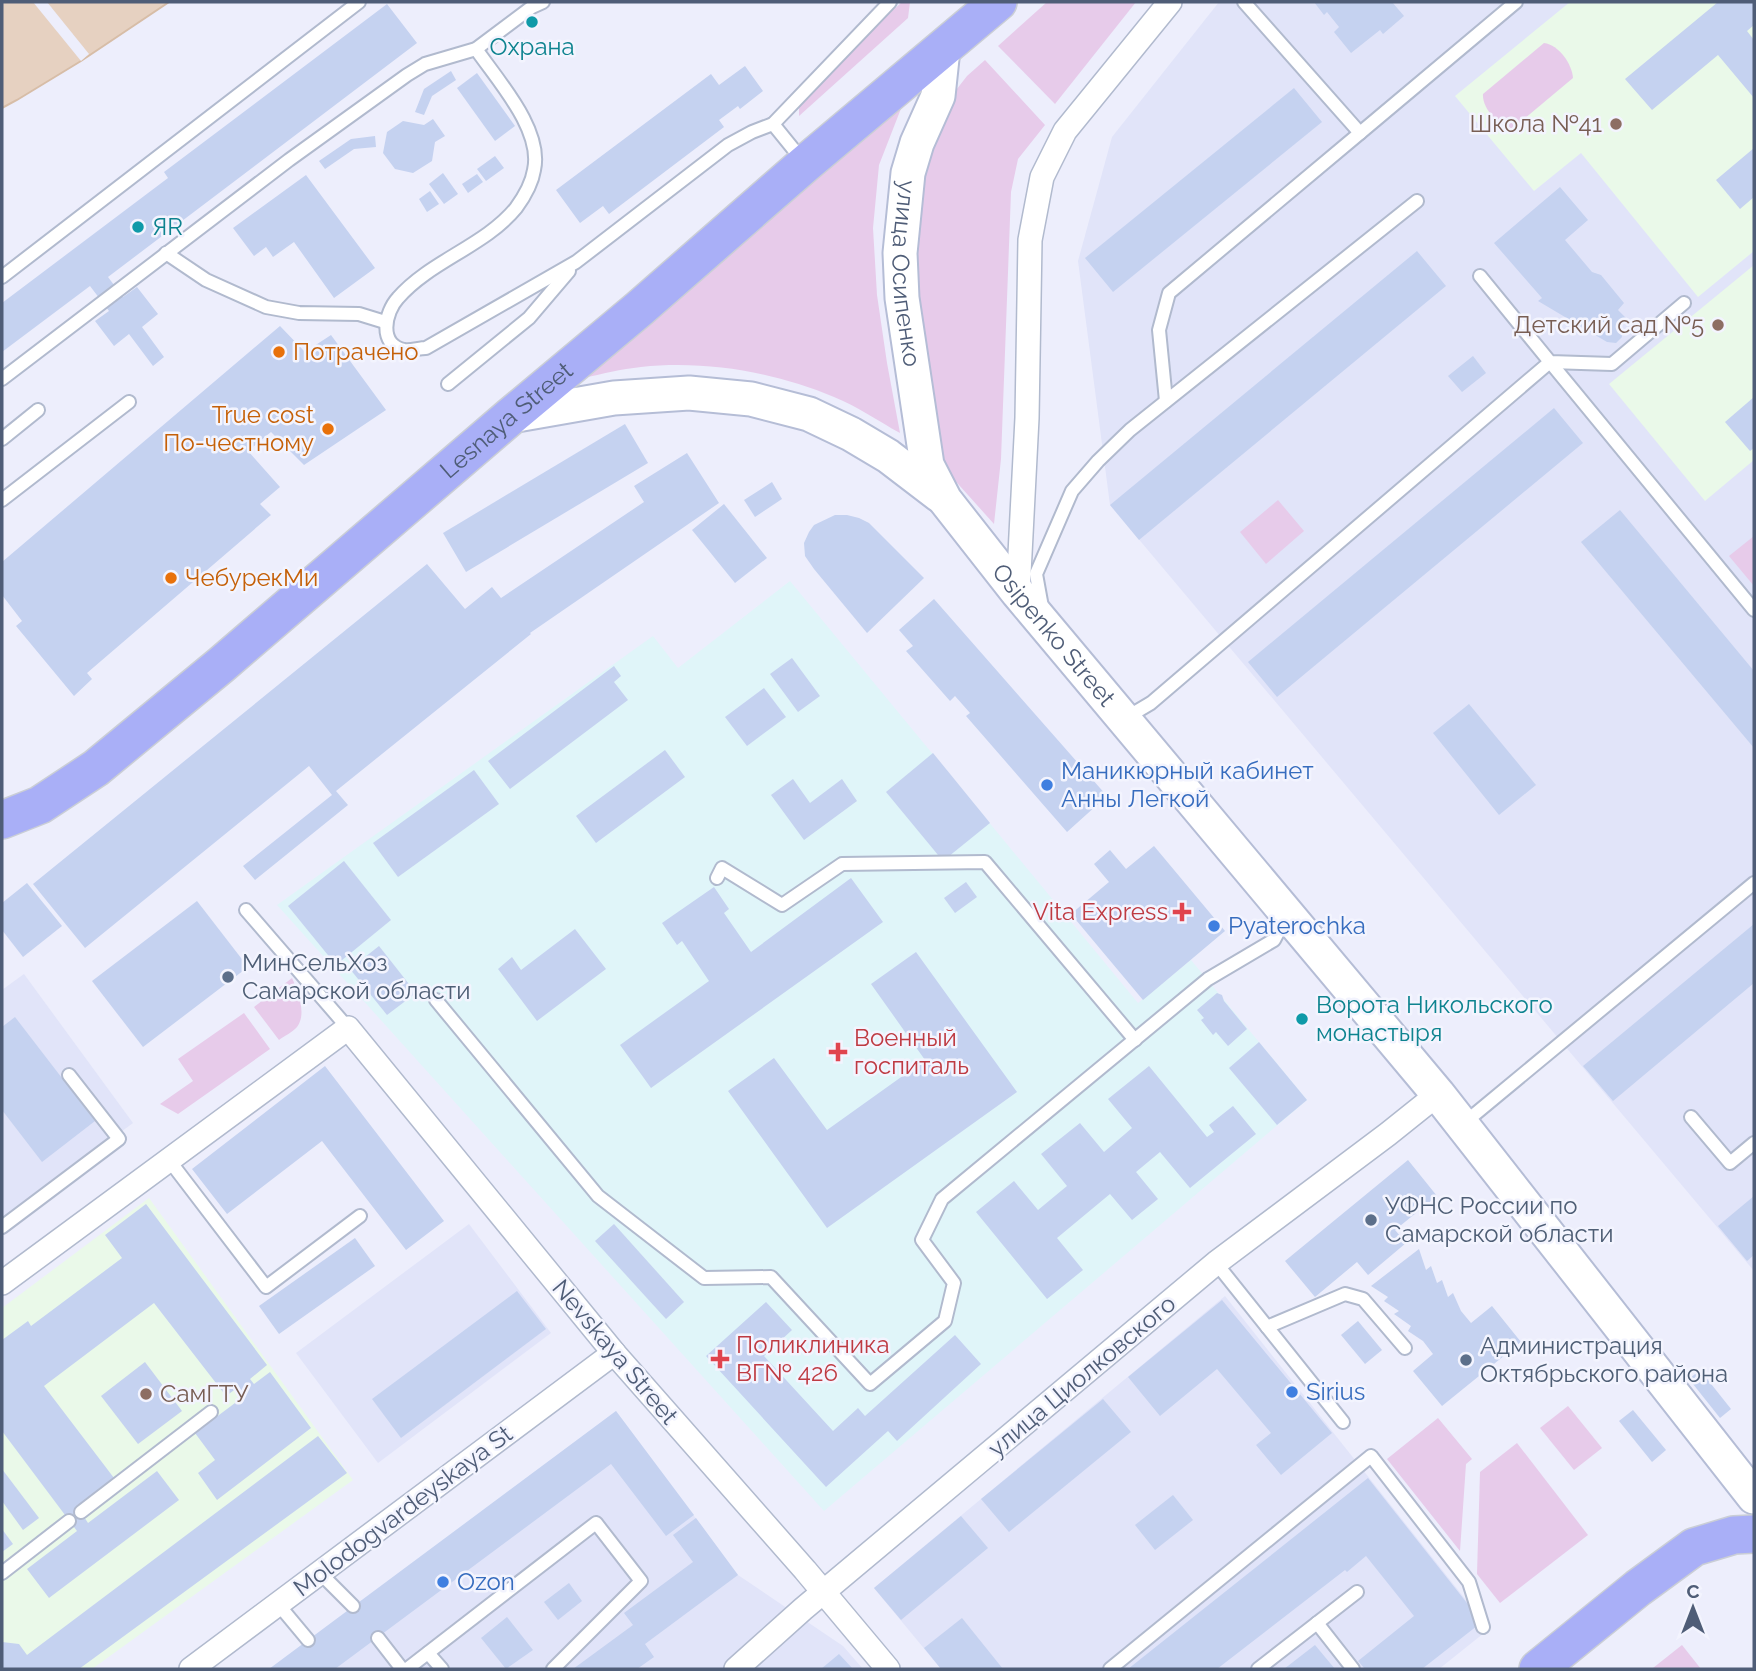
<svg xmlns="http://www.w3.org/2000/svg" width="1756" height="1671" viewBox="0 0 1756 1671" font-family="Raleway,sans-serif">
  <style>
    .residential { fill: #e1e4f9 }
    .education { fill: #eaf9e9 }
    .medical { fill: #e0f5f9 }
    .green { fill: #e7cbea }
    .water { fill: #e6d1c1; stroke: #d7bda7; stroke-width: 2 }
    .pier { fill: #edeefc }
    .building { fill: #c5d2f0 }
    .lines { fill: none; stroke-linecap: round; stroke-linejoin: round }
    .service-casing { stroke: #b1bace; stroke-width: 16 }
    .minor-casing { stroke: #b1bace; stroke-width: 26 }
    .secondary-casing { stroke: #b5bdd6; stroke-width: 37 }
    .primary-casing { stroke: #caced6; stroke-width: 40 }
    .service { stroke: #fff; stroke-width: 12 }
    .minor { stroke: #fff; stroke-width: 23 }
    .secondary { stroke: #fff; stroke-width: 33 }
    .primary { stroke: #a9aff7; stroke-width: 37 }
    .culture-dot { fill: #0f9aa8; stroke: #f3f4fe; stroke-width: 2.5 }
    .education-dot { fill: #8d6e63; stroke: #f3f4fe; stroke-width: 2.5 }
    .food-dot { fill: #e8710a; stroke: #f3f4fe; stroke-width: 2.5 }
    .shop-dot { fill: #3f7fe0; stroke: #f3f4fe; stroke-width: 2.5 }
    .health-dot { fill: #e0444e; stroke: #f3f4fe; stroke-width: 2.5 }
    .service-dot { fill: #5c6f8a; stroke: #f3f4fe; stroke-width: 2.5 }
    .labels { text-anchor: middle; stroke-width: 5; stroke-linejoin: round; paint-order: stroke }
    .culture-label { font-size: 24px; fill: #0d838f; stroke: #f3f4fe; text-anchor: start }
    .education-label { font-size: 24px; fill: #785e54; stroke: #f3f4fe; text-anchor: end }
    .street-label { font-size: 24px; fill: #4f5d77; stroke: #f3f4fe }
    .food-label { font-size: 24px; fill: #c56008; stroke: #f3f4fe; text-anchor: start }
    .shop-label { font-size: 24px; fill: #366cbe; stroke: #f3f4fe; text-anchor: start }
    .health-label { font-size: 24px; fill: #be3a42; stroke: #f3f4fe; text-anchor: start }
    .service-label { font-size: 24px; fill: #4e5e75; stroke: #f3f4fe; text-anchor: start }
  </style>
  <rect width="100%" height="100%" fill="#edeefc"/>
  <g class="residential">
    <polygon points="1219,2 1754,2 1754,1271 1110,505 1078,261 1112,137"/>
    <polygon points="24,974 133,1123 2,1219 2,990"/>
    <polygon points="469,1224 551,1333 378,1463 296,1353"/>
    <polygon points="1225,1296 1489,1629 1439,1669 941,1669 874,1588"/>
    <polygon points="616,1411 738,1575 843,1646 863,1669 272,1669"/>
  </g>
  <g class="education">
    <polygon points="1570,2 1754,2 1754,251 1698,297 1581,153 1534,191 1455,96"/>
    <polygon points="1754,265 1754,460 1705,501 1609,384"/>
    <polygon points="149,1198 353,1480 92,1669 2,1669 2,1308"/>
  </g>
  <polygon class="medical" points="790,581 1138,1003 1191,960 1307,1100 824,1511 277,905 653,636 678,668"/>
  <g class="green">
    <polygon points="902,2 910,2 908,18 799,116 799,107 802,99 828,70"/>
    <polygon points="1047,2 1136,2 1055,104 998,46"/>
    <path d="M 1544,43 C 1559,45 1572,64 1573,78 L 1512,129 C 1499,126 1482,109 1483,94 Z"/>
    <polygon points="985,60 1045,125 1018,159 1011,192 1001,459 994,524 950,475 938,446 912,263 922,166 953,94 967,76"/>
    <path d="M 902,106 L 879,165 L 873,228 L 877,295 L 887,363 L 900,433 C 878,421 857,406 834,397 C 774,372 706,360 641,367 C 621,369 602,374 583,378 Z"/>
    <polygon points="1278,500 1304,531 1266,564 1240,532"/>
    <polygon points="1754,536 1754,586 1729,556"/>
    <path d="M 292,978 C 298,991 307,1014 297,1027 C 293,1032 284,1036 279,1040 L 254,1007 Z"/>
    <polygon points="244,1013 270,1049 178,1114 160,1104 193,1081 178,1059"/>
    <polygon points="1568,1406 1602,1448 1574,1470 1540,1428"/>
    <polygon points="1438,1418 1472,1459 1466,1464 1460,1551 1387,1459"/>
    <polygon points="1517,1443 1588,1535 1500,1603 1477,1574 1480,1472"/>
    <polygon points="1682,1645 1701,1669 1654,1669 1653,1668"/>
  </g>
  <polygon class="water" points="2,2 169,2 81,61 17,100 2,108"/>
  <polygon class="pier" points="33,2 47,2 89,54 81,61"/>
  <g class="building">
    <polygon points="1314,2 1392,2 1404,16 1383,34 1380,30 1351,53 1334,32 1339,27 1327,12 1324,15"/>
    <polygon points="1718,2 1754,2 1754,25 1747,31 1754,40 1754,98 1718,55 1652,110 1625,79"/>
    <polygon points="387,4 417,43 108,277 123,297 137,287 158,314 142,327 164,357 153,366 129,334 114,346 95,321 109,311 90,286 2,352 2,303 168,178 164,172"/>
    <polygon points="745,66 763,91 740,109 738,106 719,120 724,127 609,214 603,206 580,223 556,190 711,74 719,85"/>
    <polygon points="451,71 456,80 432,96 424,115 415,112 424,89"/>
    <polygon points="477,73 515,126 495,141 457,88"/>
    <polygon points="1294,88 1322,122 1113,292 1085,258"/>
    <polygon points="433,119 445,136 435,142 432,161 413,173 395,169 383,153 387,132 403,121 424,125"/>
    <polygon points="375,136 376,147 354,149 325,169 319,161 351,139"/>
    <polygon points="1754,148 1754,197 1740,209 1716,180"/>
    <polygon points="495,156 504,168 486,181 477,169"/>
    <polygon points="443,173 458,194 444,204 429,184"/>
    <polygon points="477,174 483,182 468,193 462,184"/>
    <polygon points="306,175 375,268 334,298 294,242 273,257 266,247 254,256 233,228"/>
    <polygon points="1560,187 1588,220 1565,240 1592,272 1601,275 1624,303 1618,310 1628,320 1620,327 1622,337 1616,343 1607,342 1538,301 1542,298 1494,243"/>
    <polygon points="430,191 439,204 427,212 419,199"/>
    <polygon points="1417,251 1446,286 1139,540 1110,505"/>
    <polygon points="280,326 305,352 331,335 386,410 304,465 271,432 248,451 280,487 260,504 271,515 87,673 92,679 74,696 16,626 22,621 2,595 2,562"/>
    <polygon points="1473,356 1486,373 1462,392 1448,376"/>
    <polygon points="1754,397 1754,448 1750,451 1725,422"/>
    <polygon points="1554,408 1583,443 1277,697 1248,662"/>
    <polygon points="625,424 648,463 466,572 443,533"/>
    <polygon points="687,453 719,503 530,633 531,634 336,791 348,805 255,880 243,866 332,795 309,766 85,948 33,884 427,564 465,609 492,587 501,598 644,502 634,486"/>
    <polygon points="772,482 782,499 755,517 744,500"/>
    <polygon points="724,504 767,558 735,583 692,530"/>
    <polygon points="1620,510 1754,671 1754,748 1581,542"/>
    <polygon points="835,515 847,515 859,518 869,523 924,578 867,633 814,569 805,556 804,543 809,532 814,525"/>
    <polygon points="934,599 1107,796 1067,832 966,716 970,713 955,696 950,701 906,651 913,646 899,630"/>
    <polygon points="792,658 820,696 798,712 770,674"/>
    <polygon points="614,666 621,676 614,682 628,700 510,789 488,761"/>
    <polygon points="764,688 786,717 747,746 725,717"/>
    <polygon points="1469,704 1536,785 1499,815 1433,733"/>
    <polygon points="665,750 685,777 596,843 576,816"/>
    <polygon points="933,753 990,823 943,861 886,792"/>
    <polygon points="474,770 499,804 398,877 373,843"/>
    <polygon points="793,779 810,803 842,779 857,801 804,840 771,795"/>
    <polygon points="1154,846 1225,931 1143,1000 1071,914 1109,882 1094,864 1110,850 1126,869"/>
    <polygon points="344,861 391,920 336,965 288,906"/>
    <polygon points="851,878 883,922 651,1088 620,1045 709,981 682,941 677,945 662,923 714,887 729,909 724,913 751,952"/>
    <polygon points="966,882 977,897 955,913 944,898"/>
    <polygon points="27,883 62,926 23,957 2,930 2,903"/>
    <polygon points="197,901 248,967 143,1047 92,981"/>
    <polygon points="1754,924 1754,983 1613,1101 1583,1066"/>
    <polygon points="575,929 606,969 537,1021 498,969 512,957 521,970"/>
    <polygon points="379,946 416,993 387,1015 350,969"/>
    <polygon points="916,952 1017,1092 827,1228 728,1091 774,1058 827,1130 925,1060 871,984"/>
    <polygon points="1217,993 1222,995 1224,1001 1247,1029 1228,1046 1216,1032 1213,1035 1201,1020 1204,1018 1197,1010"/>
    <polygon points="15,1017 95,1121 42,1162 2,1110 2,1027"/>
    <polygon points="1259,1042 1307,1100 1277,1125 1229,1068"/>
    <polygon points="325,1066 444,1221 406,1250 322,1141 227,1214 192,1169"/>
    <polygon points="1149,1066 1207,1137 1214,1132 1209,1125 1233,1106 1256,1134 1190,1188 1160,1152 1136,1172 1158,1199 1132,1220 1110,1194 1057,1238 1083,1270 1047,1299 976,1212 1014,1181 1038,1210 1067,1186 1041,1154 1080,1123 1104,1152 1132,1128 1108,1099"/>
    <polygon points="1408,1160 1437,1196 1395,1230 1406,1243 1368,1275 1357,1262 1315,1297 1285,1261"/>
    <polygon points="1754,1196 1754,1255 1747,1261 1718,1226"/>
    <polygon points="146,1204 267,1365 250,1379 254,1384 270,1372 311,1428 217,1500 198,1473 215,1460 195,1433 243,1397 237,1388 226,1396 154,1303 44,1386 114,1478 77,1506 88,1523 157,1471 179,1500 49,1598 27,1569 77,1531 2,1431 2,1340 28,1321 31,1326 122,1258 105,1235"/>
    <polygon points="614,1224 684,1302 666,1319 595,1241"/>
    <polygon points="355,1238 375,1266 279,1334 259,1306"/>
    <polygon points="1419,1249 1426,1270 1431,1266 1437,1283 1442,1280 1448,1297 1453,1293 1461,1311 1471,1323 1492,1306 1521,1342 1442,1406 1413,1371 1433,1354 1423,1341 1408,1331 1411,1326 1394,1314 1399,1311 1384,1301 1388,1297 1371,1286"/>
    <polygon points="517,1291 546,1329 401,1438 372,1399"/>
    <polygon points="1222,1300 1332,1433 1281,1475 1256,1445 1271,1433 1217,1369 1160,1416 1128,1377"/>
    <polygon points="766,1302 792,1330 764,1356 833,1431 858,1408 865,1416 955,1335 981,1364 897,1441 888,1431 826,1487 706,1356"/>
    <polygon points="1358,1321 1382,1350 1365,1364 1341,1335"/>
    <polygon points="145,1362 182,1411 138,1444 101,1396"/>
    <polygon points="1700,1370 1731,1409 1720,1418 1689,1379"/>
    <polygon points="1103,1399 1131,1432 1009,1532 981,1499"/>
    <polygon points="1633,1410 1666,1450 1652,1462 1619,1421"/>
    <polygon points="616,1411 694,1515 666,1536 611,1464 335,1669 269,1669"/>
    <polygon points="318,1436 347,1473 79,1669 2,1669 2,1642 19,1644 27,1655"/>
    <polygon points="2,1469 39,1518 23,1530 2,1501"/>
    <polygon points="1368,1478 1482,1622 1422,1669 1365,1669 1358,1661 1414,1616 1366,1556 1347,1572 1345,1570 1217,1669 1128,1669"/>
    <polygon points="1173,1495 1193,1520 1155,1550 1135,1525"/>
    <polygon points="961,1516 988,1548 901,1620 874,1588"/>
    <polygon points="696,1518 738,1575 645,1644 654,1657 637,1669 573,1669 633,1625 624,1613 693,1562 673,1535"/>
    <polygon points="2,1529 13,1544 2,1552"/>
    <polygon points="569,1583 582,1601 558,1620 544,1602"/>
    <polygon points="507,1617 533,1650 506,1669 481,1638"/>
    <polygon points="962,1618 1003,1669 941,1669 924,1648"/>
    <polygon points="1315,1645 1335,1669 1284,1669"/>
    <polygon points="839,1654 853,1669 821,1669"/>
  </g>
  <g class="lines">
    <g class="service-casing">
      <g id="service">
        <polyline points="1244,2 1360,133 1516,2"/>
        <path d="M 476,49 C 498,81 543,130 534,170 C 532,183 524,197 516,208 C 485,246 430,261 398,298 C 385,312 378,345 404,350 C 411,351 419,348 426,348 L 576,262 L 728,145 L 752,132 L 773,124"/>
        <polyline points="803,161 773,124 890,2"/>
        <polyline points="166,253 206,280 266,307 299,313 359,314 385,322"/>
        <polyline points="1480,276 1550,362 1612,364 1684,303"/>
        <polyline points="2,277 359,2"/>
        <polyline points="2,379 289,160 407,75 425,64 476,49 532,7 543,2"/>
        <polyline points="448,384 529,318 569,271"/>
        <polyline points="1166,401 1159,330 1169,293 1360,133"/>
        <polyline points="2,439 38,410"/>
        <polyline points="2,500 129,402"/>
        <polyline points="1042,607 1036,574 1072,491 1098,461 1130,430 1417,201"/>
        <polyline points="1124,719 1151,703 1550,362 1754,610"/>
        <polyline points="717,878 722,868 782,905 842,864 985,862 1135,1040"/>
        <polyline points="246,910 348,1028"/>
        <polyline points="436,1000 598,1196 704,1278 771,1277 870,1384 945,1321 954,1283 922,1240 942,1199 1208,979 1274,940 1287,915"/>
        <polyline points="1691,1117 1730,1163 1754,1143"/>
        <polyline points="1463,1124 1754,883"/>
        <polyline points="169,1160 266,1287 360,1216"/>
        <polyline points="2,1227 119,1139 69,1075"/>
        <polyline points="1216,1263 1343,1422"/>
        <polyline points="1267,1327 1345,1294 1363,1299 1405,1348"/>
        <polyline points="81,1512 211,1412"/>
        <polyline points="2,1573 69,1521"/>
        <polyline points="320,1573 353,1606"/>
        <polyline points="278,1604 308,1640"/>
        <polyline points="1317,1623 1353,1669"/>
        <polyline points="378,1638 402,1669"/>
        <polyline points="428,1653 442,1669"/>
        <polyline points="407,1669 596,1523 641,1581 553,1669"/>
        <polyline points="1110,1669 1371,1456 1469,1582 1483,1627"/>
        <polyline points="1258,1669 1357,1592"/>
      </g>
    </g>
    <g class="minor-casing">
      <g id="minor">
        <polyline points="1018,593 1027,418 1030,240 1042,177 1065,131 1170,2"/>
        <polyline points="2,1283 348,1028 614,1353 805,1570 888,1669"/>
        <polyline points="191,1669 614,1353"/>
        <polyline points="736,1669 803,1609 1216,1263 1388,1134 1438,1094"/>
      </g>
    </g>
    <g class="secondary-casing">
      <g id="secondary">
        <path id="s1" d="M 943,49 L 938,96 L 917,143 L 908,173 L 900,253 L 902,298 L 927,465 L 945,500 L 1018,593 L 1438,1094 L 1754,1497"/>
        <polyline points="511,416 614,398 689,393 751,399 809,414 851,434 888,456 939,495"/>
      </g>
    </g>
    <g class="primary-casing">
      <g id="primary">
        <path id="s2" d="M 2,820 L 40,805 L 96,768 L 221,665 L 511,416 L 639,309 L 805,164 L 998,2"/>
        <polyline points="1538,1669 1638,1588 1694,1547 1734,1535 1754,1534"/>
      </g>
    </g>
    <use href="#service" class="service"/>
    <use href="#minor" class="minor"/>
    <use href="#secondary" class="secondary"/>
    <use href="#primary" class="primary"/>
  </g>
  <g class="culture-dot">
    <circle cx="532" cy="22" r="7"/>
    <circle cx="138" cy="227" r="7"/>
    <circle cx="1302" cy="1019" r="7"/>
  </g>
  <g class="education-dot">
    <circle cx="1616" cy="124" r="7"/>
    <circle cx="1718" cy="325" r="7"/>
    <circle cx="146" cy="1394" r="7"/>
  </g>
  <g class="food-dot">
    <circle cx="279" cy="352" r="7"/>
    <circle cx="328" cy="429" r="7"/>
    <circle cx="171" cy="578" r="7"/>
  </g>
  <g class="shop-dot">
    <circle cx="1047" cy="785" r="7"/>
    <circle cx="1214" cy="926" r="7"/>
    <circle cx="1292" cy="1392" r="7"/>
    <circle cx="443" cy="1582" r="7"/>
  </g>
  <g class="health-dot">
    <path d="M1178.5 901.5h7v7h7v7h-7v7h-7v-7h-7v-7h7z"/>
    <path d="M834.5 1041.5h7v7h7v7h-7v7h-7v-7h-7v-7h7z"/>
    <path d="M716.5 1348.5h7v7h7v7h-7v7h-7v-7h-7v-7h7z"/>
  </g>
  <g class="service-dot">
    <circle cx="228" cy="977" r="7"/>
    <circle cx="1371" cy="1220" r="7"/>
    <circle cx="1466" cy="1360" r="7"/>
  </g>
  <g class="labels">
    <g class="culture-label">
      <text x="532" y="55" text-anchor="middle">Охрана</text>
      <text x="152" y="235">ЯR</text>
      <text x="1316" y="1013">Ворота Никольского<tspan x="1316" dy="28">монастыря</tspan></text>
    </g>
    <g class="education-label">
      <text x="1602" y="132">Школа №41</text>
      <text x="1704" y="333">Детский сад №5</text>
      <text x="160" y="1402" text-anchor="start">СамГТУ</text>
    </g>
    <g class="street-label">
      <text dy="8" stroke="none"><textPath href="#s1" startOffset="231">улица Осипенко</textPath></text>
      <text dy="8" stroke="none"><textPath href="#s2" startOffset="646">Lesnaya Street</textPath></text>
      <text dy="8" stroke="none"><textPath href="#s1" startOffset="637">Osipenko Street</textPath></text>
      <text transform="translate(615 1352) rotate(50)" y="8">Nevskaya Street</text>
      <text transform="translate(1082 1376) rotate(-40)" y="8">улица Циолковского</text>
      <text transform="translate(403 1511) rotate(-37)" y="8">Molodogvardeyskaya St</text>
    </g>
    <g class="food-label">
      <text x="293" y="360">Потрачено</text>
      <text x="314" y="423" text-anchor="end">True cost<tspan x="314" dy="28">По-честному</tspan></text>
      <text x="185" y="586">ЧебурекМи</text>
    </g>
    <g class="shop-label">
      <text x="1061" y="779">Маникюрный кабинет<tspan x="1061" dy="28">Анны Легкой</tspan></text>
      <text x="1228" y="934">Pyaterochka</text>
      <text x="1306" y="1400">Sirius</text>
      <text x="457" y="1590">Ozon</text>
    </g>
    <g class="health-label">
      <text x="1168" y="920" text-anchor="end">Vita Express</text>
      <text x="854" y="1046">Военный<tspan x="854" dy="28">госпиталь</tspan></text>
      <text x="736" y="1353">Поликлиника<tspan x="736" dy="28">ВГ№ 426</tspan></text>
    </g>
    <g class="service-label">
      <text x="242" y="971">МинСельХоз<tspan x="242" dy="28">Самарской области</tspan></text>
      <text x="1385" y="1214">УФНС России по<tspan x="1385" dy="28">Самарской области</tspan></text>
      <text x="1480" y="1354">Администрация<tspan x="1480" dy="28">Октябрьского района</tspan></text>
    </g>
  </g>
  <rect width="1756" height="1671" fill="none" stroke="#4f5d77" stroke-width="7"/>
  <g transform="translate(1693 1608)" stroke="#f3f4fe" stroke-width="5" paint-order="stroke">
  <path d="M0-5L12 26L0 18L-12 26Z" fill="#4f5d77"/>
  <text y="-10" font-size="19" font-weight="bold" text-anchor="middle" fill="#4f5d77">С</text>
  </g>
</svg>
